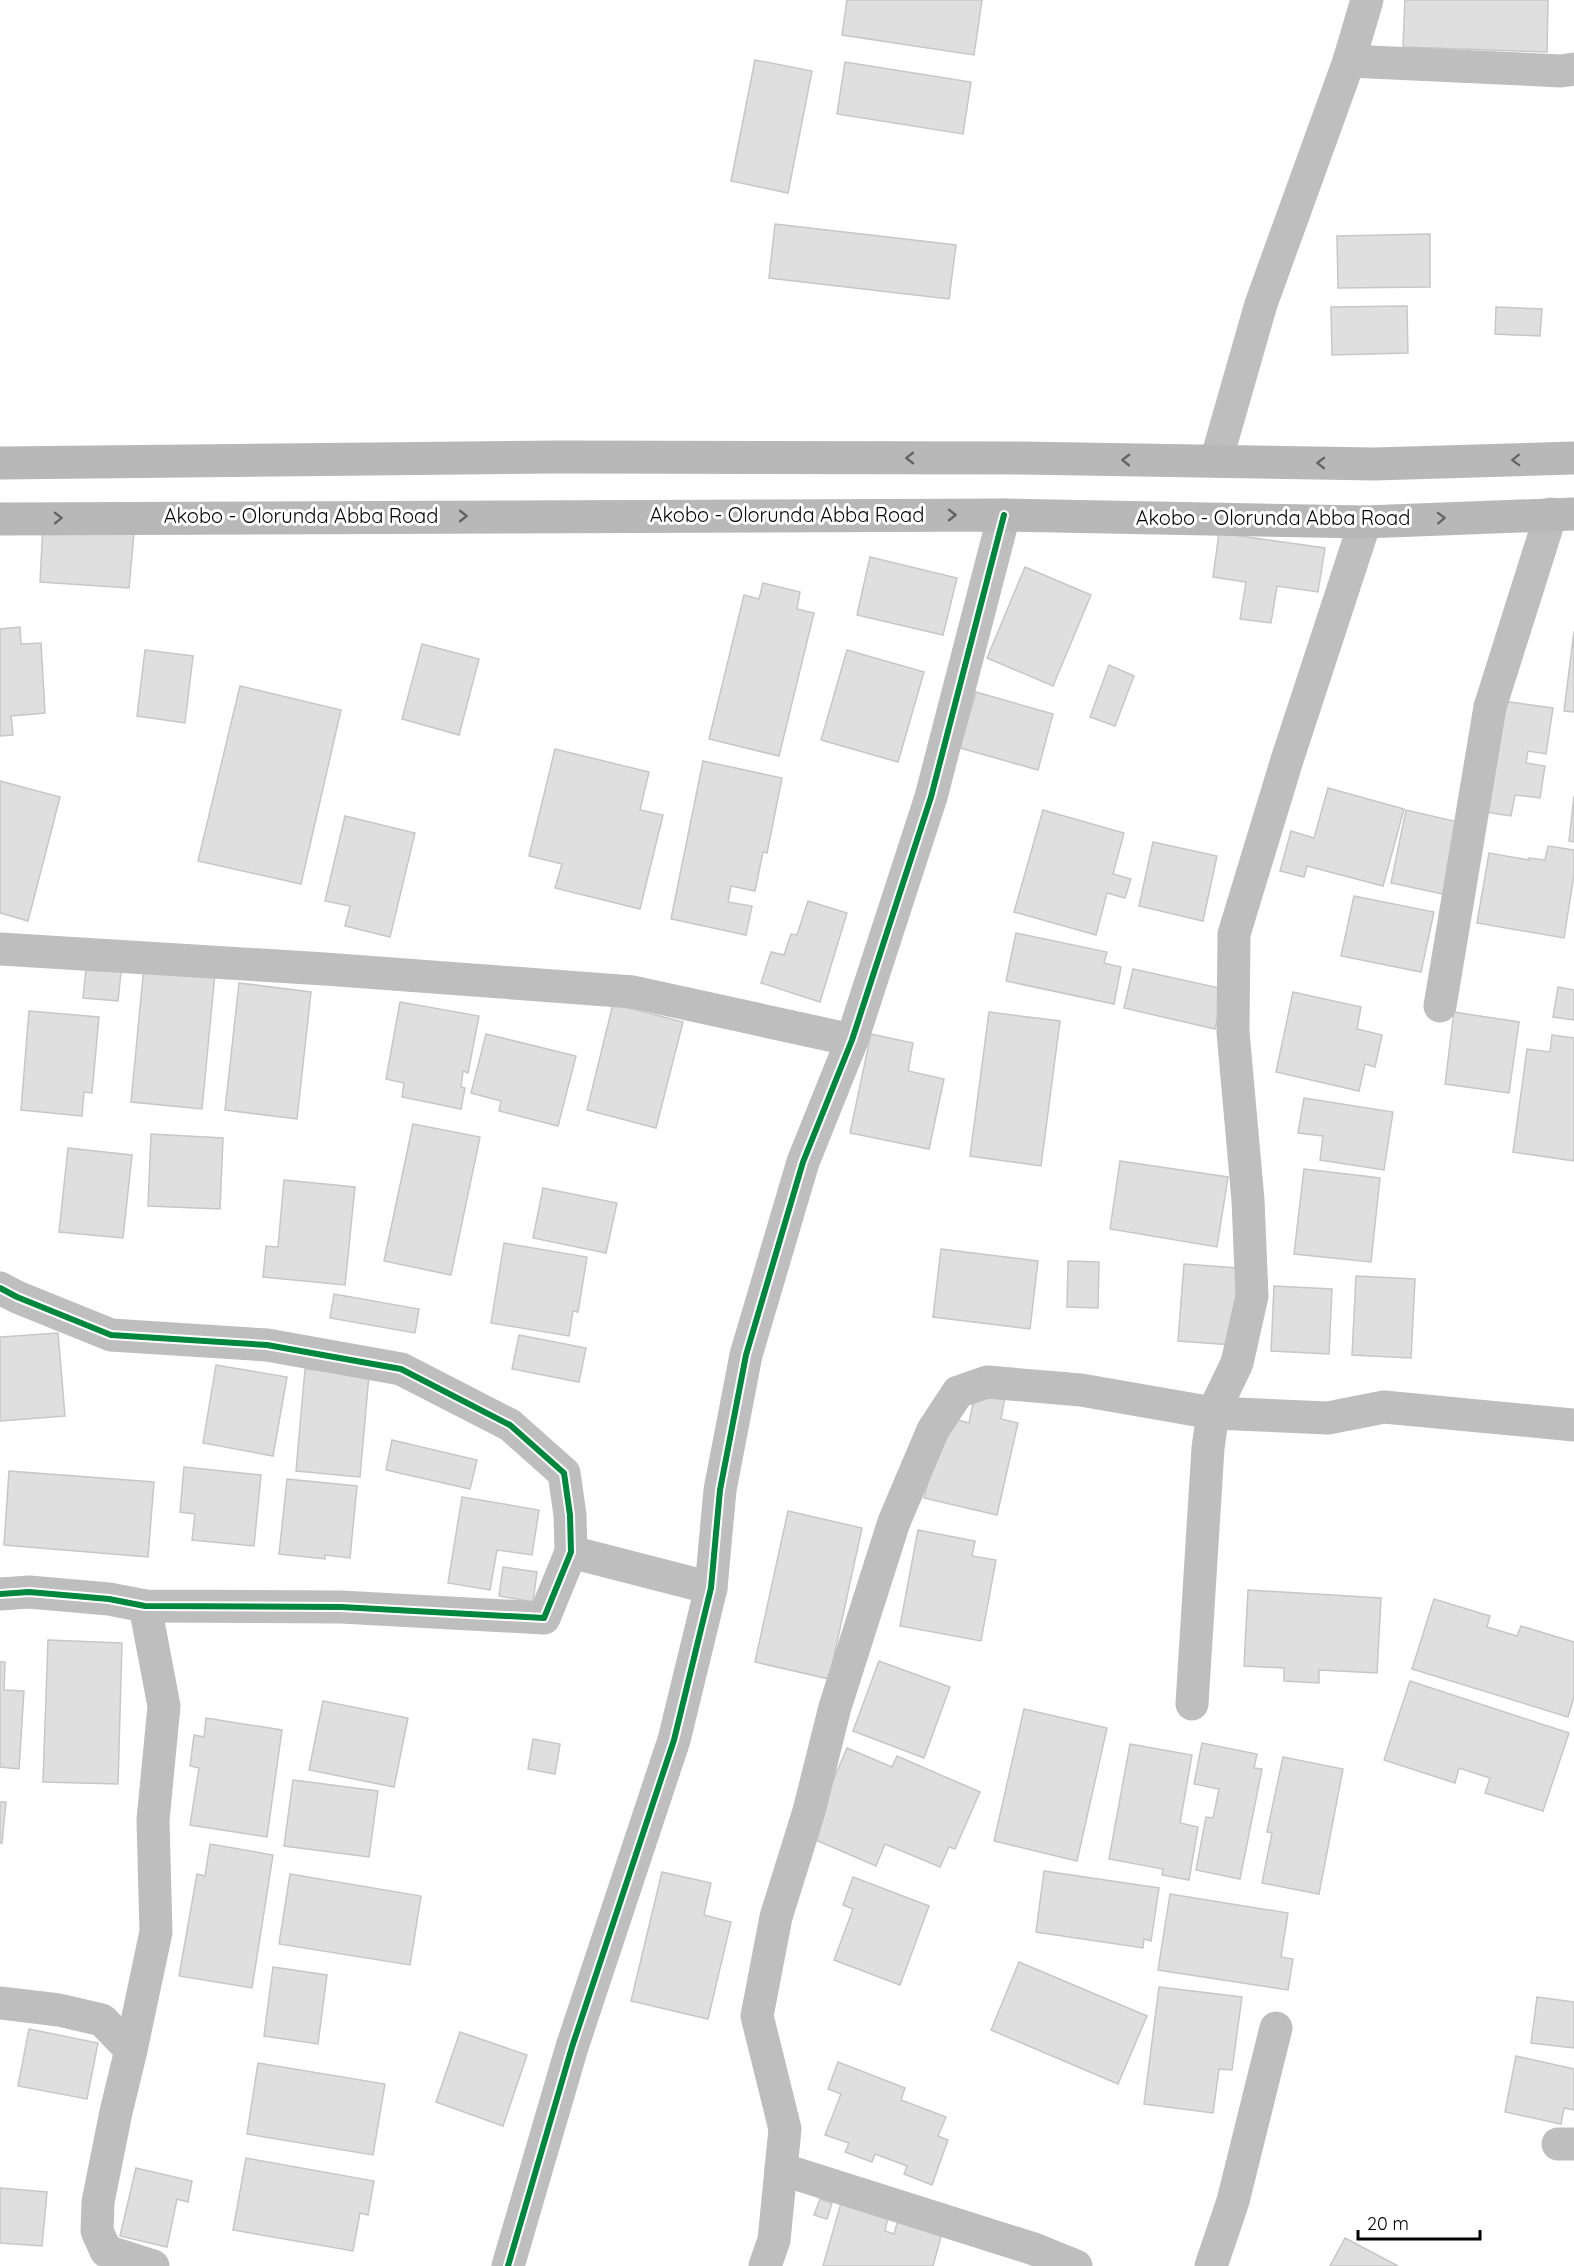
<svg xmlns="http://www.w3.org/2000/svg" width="1574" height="2266" viewBox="0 0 1574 2266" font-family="Quicksand,sans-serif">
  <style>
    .building { fill: #dfdfdf; stroke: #c7c7c7; stroke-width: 1.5 }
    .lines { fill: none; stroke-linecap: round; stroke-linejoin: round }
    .minor { stroke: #bebebe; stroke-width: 33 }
    .secondary { stroke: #b8b8b8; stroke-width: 33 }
    .cycleway-casing { stroke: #fff; stroke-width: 10 }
    .cycleway { stroke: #00873e; stroke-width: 6 }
    .oneway { stroke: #656565 }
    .labels { text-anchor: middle; stroke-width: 6; stroke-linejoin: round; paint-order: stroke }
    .street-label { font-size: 20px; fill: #000; stroke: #fff }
  </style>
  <rect width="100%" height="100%" fill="#fff"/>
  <g class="building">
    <polygon points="847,0 982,0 974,55 842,35"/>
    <polygon points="1405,0 1548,0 1547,52 1403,47"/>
    <polygon points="755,60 812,71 788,193 731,181"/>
    <polygon points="845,62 971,82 963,134 837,114"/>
    <polygon points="775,224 956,245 949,299 769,278"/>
    <polygon points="1430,234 1430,287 1338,288 1337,236"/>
    <polygon points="1407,306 1408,353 1332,355 1331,307"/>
    <polygon points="1496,307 1542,309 1540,336 1495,334"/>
    <polygon points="43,526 134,533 129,588 40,582"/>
    <polygon points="1219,533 1325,548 1318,592 1277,586 1271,623 1240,619 1246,582 1213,577"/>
    <polygon points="870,557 957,578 943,635 857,615"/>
    <polygon points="1025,567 1091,595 1053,686 987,658"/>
    <polygon points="763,583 800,592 797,609 814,613 779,756 709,739 744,595 759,599"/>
    <polygon points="20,627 21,644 41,643 45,713 11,716 13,735 0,736 0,629"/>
    <polygon points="1574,631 1574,712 1564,711"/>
    <polygon points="422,644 479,659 459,735 402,719"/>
    <polygon points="145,650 193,656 185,723 137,716"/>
    <polygon points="847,650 924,672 898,762 821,740"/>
    <polygon points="1109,665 1134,676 1115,726 1090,717"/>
    <polygon points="240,686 341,710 301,884 198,861"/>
    <polygon points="976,692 1053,714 1038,770 960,748"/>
    <polygon points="1496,700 1553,708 1546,754 1528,751 1526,763 1545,766 1540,798 1515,795 1511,816 1479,811"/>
    <polygon points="555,749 649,772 640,810 663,815 640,909 555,888 562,864 529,856"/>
    <polygon points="703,761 782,778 767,853 763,852 755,891 731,886 728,902 752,906 746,935 671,919"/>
    <polygon points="0,781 60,797 28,921 0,913"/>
    <polygon points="1328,788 1404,809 1383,886 1307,866 1304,877 1280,871 1291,831 1314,838"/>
    <polygon points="1574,796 1574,842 1569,841"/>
    <polygon points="1043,810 1124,833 1113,874 1131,879 1125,898 1107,893 1096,935 1014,912"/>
    <polygon points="1406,810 1458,822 1443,894 1391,883"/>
    <polygon points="345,816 415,833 390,937 345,926 350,906 325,901"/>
    <polygon points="1153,842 1217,856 1203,921 1139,906"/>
    <polygon points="1548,846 1574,850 1574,875 1564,938 1477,923 1489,853 1529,860 1529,858 1545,860"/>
    <polygon points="1354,896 1434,912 1421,972 1341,956"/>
    <polygon points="808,901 847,913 820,1002 761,983 771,952 784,955 791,934 797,935"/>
    <polygon points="1016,933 1107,952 1104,963 1121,967 1114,1004 1006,981"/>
    <polygon points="87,959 122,963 118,1001 83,998"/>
    <polygon points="144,966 215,973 202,1109 131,1102"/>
    <polygon points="1133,969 1224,989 1215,1029 1124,1008"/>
    <polygon points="239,983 311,992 297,1119 225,1110"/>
    <polygon points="1558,987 1574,990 1574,1020 1553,1017"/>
    <polygon points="1293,992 1361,1007 1357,1029 1382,1035 1375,1067 1365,1064 1359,1091 1276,1072"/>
    <polygon points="400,1002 479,1016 468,1073 463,1071 461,1087 465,1088 461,1109 402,1097 404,1083 386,1079"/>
    <polygon points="613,1004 683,1022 656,1128 587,1110"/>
    <polygon points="29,1011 99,1017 92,1093 84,1092 82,1116 21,1110"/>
    <polygon points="989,1012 1060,1021 1041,1166 970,1156"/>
    <polygon points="1454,1012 1519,1022 1509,1093 1445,1084"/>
    <polygon points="486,1034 576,1056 558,1126 499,1111 501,1101 471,1093"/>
    <polygon points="871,1034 913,1043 908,1071 944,1079 929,1149 850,1133"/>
    <polygon points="1552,1035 1574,1038 1574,1161 1513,1152 1527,1049 1550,1052"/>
    <polygon points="1304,1098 1393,1112 1384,1170 1320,1160 1323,1136 1298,1133"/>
    <polygon points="413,1124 480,1137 451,1275 384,1261"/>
    <polygon points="151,1134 223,1138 220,1209 148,1206"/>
    <polygon points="68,1148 132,1155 123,1238 59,1232"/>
    <polygon points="1120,1161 1228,1177 1217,1247 1110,1229"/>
    <polygon points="1304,1169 1380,1178 1371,1262 1294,1254"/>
    <polygon points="284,1180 355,1187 345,1285 263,1277 266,1246 278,1247"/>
    <polygon points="543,1188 617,1203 606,1253 533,1238"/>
    <polygon points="504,1243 587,1257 578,1312 573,1311 569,1336 491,1323"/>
    <polygon points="941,1249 1038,1261 1030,1329 933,1317"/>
    <polygon points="1068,1261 1099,1262 1098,1308 1067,1307"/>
    <polygon points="1184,1264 1238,1268 1232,1345 1178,1341"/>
    <polygon points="1356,1276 1415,1279 1411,1358 1352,1355"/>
    <polygon points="1274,1286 1332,1289 1329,1354 1271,1351"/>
    <polygon points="334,1294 419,1309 415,1333 330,1318"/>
    <polygon points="58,1333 65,1416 0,1421 0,1337"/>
    <polygon points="519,1335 586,1348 579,1382 512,1369"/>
    <polygon points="216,1365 287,1377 273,1456 203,1443"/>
    <polygon points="305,1369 369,1375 360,1477 296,1471"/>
    <polygon points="976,1390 1005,1397 1001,1419 1018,1423 997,1515 924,1498 943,1416 969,1423"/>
    <polygon points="392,1440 477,1460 470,1489 386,1470"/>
    <polygon points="184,1467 261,1475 254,1546 192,1540 195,1514 180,1512"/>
    <polygon points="9,1471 154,1482 148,1557 4,1545"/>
    <polygon points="287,1479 357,1486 350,1558 325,1555 325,1559 279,1554"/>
    <polygon points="462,1497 539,1510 532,1555 497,1550 490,1590 448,1583"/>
    <polygon points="788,1511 862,1528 829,1679 755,1662"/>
    <polygon points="918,1530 975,1541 972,1556 996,1560 981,1641 900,1626"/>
    <polygon points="503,1567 537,1572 533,1602 499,1596"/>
    <polygon points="1248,1590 1381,1598 1377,1673 1319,1670 1319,1683 1284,1681 1284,1668 1244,1666"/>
    <polygon points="1434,1599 1490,1616 1487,1627 1517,1636 1521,1626 1574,1642 1574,1697 1568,1717 1412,1669"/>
    <polygon points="48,1640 122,1643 118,1784 43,1782"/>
    <polygon points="879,1661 950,1687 924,1758 853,1731"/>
    <polygon points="0,1662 5,1662 4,1690 24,1691 19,1769 0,1767"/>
    <polygon points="1410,1681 1569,1733 1543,1811 1485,1793 1490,1778 1459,1768 1455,1783 1384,1760"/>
    <polygon points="323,1701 408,1718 394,1787 309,1770"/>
    <polygon points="1024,1709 1107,1728 1077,1861 994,1841"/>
    <polygon points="206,1718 282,1730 267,1837 190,1825 199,1768 190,1766 194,1735 204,1737"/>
    <polygon points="533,1739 560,1744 555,1774 528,1769"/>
    <polygon points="1202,1743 1257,1754 1254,1768 1262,1769 1240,1879 1196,1870 1206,1817 1213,1818 1219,1789 1194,1784"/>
    <polygon points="1130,1744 1192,1755 1180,1823 1198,1827 1189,1880 1162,1875 1163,1869 1109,1859"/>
    <polygon points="847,1748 892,1767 897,1756 980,1792 955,1849 949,1847 940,1867 885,1844 876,1866 809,1837"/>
    <polygon points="1283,1757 1343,1769 1319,1894 1262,1883 1272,1833 1267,1832"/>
    <polygon points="293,1780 378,1791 369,1857 284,1846"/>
    <polygon points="0,1802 6,1802 2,1843 0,1843"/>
    <polygon points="210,1844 273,1855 252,1988 179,1976 197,1874 205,1876"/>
    <polygon points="1044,1871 1159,1888 1151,1941 1144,1939 1143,1948 1036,1932"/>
    <polygon points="662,1872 711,1883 704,1915 731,1922 708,2019 631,2001"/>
    <polygon points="290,1874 421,1896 410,1965 279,1944"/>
    <polygon points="853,1877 929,1906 900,1985 834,1960 853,1909 843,1905"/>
    <polygon points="1170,1894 1288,1913 1281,1957 1293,1959 1288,1990 1158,1970"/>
    <polygon points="1019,1962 1147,2016 1118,2084 991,2030"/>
    <polygon points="273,1967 327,1975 318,2044 264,2036"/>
    <polygon points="1159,1987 1242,1997 1232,2070 1219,2069 1213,2113 1144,2104"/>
    <polygon points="1537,1997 1574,2002 1574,2048 1531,2043"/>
    <polygon points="29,2029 98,2043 87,2099 18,2086"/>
    <polygon points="460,2032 527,2055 503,2126 436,2102"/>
    <polygon points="1516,2056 1574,2069 1574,2110 1564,2108 1561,2124 1505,2112"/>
    <polygon points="838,2062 905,2088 901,2100 946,2117 938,2136 948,2140 932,2185 904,2174 907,2166 875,2154 872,2162 845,2152 849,2143 825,2135 841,2094 828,2089"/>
    <polygon points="258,2063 385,2084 373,2155 247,2134"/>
    <polygon points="246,2158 374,2181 368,2215 360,2213 353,2251 233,2230"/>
    <polygon points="136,2168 192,2181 188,2202 177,2199 167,2247 120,2236"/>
    <polygon points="0,2188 47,2192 42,2246 0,2243"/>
    <polygon points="820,2199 832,2203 827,2219 814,2215"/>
    <polygon points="841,2203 888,2217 885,2231 894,2234 898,2220 942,2233 933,2266 823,2266"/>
    <polygon points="1345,2238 1398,2266 1330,2266"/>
  </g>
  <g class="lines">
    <g class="minor">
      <polyline points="1349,61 1561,71 1574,69"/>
      <polyline points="1216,461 1261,304 1349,61 1367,0"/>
      <polyline points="0,949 325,969 633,992 852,1040"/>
      <polyline points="1440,1006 1490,707 1551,514"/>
      <polyline points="0,1288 17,1297 111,1335 267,1345 401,1369 510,1425 564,1473 570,1515 571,1552 544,1618 341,1607 145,1606 109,1599 29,1592 0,1594"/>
      <polyline points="571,1552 711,1588"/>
      <polyline points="145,1606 164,1706 153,1820 156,1932 131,2050 116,2112 98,2202 97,2231 106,2251 153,2266"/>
      <polyline points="1192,1704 1208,1448 1213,1413 1237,1363 1252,1296 1248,1200 1233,1032 1234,934 1287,760 1365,522"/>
      <polyline points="0,2003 59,2010 102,2020 131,2050"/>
      <polyline points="1558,2144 1574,2144"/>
      <polyline points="781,2169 1034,2249 1076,2266"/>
      <polyline points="508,2266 572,2047 674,1740 711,1588 720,1490 746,1355 803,1162 852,1040 931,797 1004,515"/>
      <polyline points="765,2266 774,2240 785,2129 757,2016 776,1917 809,1811 835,1707 894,1522 933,1430 958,1392 987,1382 1081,1390 1213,1413 1328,1418 1384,1407 1574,1425"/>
      <polyline points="1211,2266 1233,2201 1276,2028"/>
    </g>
    <g class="secondary">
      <polyline points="0,463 558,457 1021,458 1374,464 1574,458"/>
      <polyline points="0,519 1004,515 1365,522 1574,514"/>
    </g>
    <g class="cycleway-casing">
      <g id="cycleway">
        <polyline points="0,1288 17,1297 111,1335 267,1345 401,1369 510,1425 564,1473 570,1515 571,1552 544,1618 341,1607 145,1606 109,1599 29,1592 0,1594"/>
        <polyline points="508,2266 572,2047 674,1740 711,1588 720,1490 746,1355 803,1162 852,1040 931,797 1004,515"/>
      </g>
    </g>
    <use href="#cycleway" class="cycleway"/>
  </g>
  <defs><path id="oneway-chevron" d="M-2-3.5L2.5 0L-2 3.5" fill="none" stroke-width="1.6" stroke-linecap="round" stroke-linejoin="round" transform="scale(1.5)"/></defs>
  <g class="oneway">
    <use href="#oneway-chevron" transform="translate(910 458) rotate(-180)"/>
    <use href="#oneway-chevron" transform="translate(1126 460) rotate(-179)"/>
    <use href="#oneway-chevron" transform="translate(1516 460) rotate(178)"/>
    <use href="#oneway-chevron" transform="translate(1321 463) rotate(-179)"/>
    <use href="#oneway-chevron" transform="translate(952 515)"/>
    <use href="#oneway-chevron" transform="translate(463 516)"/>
    <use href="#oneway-chevron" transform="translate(58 518) rotate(-1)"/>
    <use href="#oneway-chevron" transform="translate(1441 518) rotate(-2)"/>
  </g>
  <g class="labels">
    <g class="street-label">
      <text x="787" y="522">Akobo - Olorunda Abba Road</text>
      <text x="301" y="523">Akobo - Olorunda Abba Road</text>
      <text x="1273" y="525">Akobo - Olorunda Abba Road</text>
    </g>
  </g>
  <path d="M1358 2230v9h122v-9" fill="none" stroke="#000000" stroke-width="3"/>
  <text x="1367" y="2230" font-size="18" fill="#000000" stroke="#ffffff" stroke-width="4.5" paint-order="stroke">20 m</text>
</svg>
